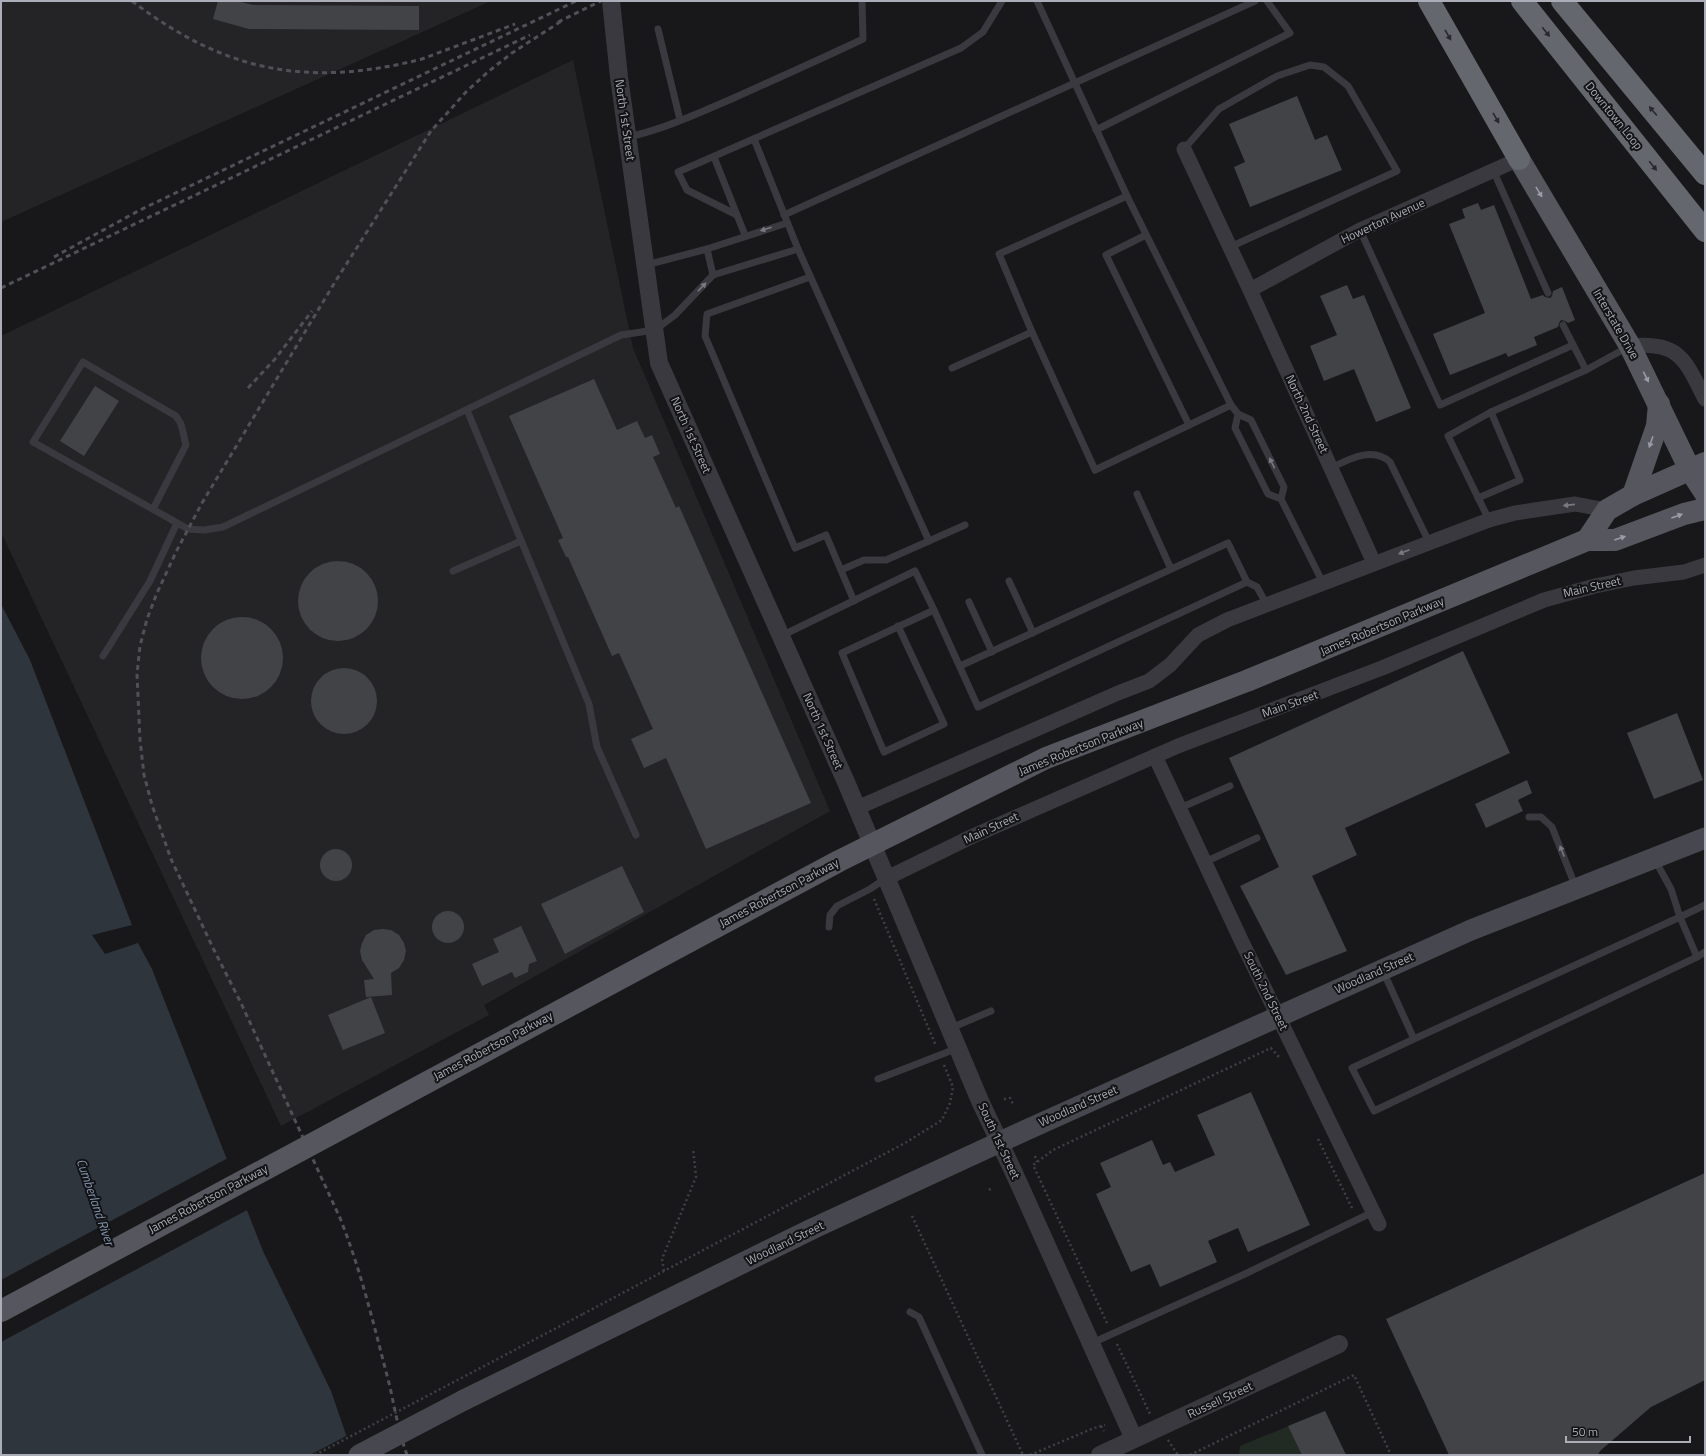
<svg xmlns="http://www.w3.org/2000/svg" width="1706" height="1456" viewBox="0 0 1706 1456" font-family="'Titillium Web',sans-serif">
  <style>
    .built { fill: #242427 }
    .green { fill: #222a24 }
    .water { fill: #2e353d }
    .pier { fill: #18181a }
    .building { fill: #424347 }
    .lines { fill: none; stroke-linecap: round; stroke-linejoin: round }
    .path { stroke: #3f4046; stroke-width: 2.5; stroke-dasharray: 2 3; stroke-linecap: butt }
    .service { stroke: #39393f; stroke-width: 7 }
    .minor { stroke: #39393f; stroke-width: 15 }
    .tertiary { stroke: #39393f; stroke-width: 18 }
    .secondary { stroke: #47484f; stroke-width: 21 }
    .primary { stroke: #55565e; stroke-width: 22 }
    .motorway { stroke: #65676f; stroke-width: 22 }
    .rail { stroke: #505158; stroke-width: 3; stroke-dasharray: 5 4; stroke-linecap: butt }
    .path-bridge { stroke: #3f4046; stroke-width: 2.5; stroke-dasharray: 2 3; stroke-linecap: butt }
    .secondary-bridge { stroke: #47484f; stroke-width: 21 }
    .primary-bridge { stroke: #55565e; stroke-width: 22 }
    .oneway { fill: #28282c }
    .oneway2 { fill: #9a9ca7 }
    .oneway3 { fill: #787982 }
    .labels { text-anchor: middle; stroke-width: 4; stroke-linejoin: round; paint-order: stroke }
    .street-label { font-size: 12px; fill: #abaeb9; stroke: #131315 }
    .water-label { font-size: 13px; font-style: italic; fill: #8498b2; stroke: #131315 }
  </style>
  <rect width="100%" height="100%" fill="#18181a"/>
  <g class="built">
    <polygon points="1,1 491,1 1,222"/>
    <polygon points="573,60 633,348 830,811 484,1005 489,1015 281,1126 1,532 1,336"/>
  </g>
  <polygon class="green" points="1325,1411 1346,1455 1239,1455 1240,1446"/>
  <polygon class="water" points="1,604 30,660 132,925 92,935 105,954 138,943 152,969 263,1251 331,1391 353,1455 1,1455"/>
  <g class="pier">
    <polygon points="228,1158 249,1209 1,1342 1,1280"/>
    <polygon points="348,1435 355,1455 310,1455"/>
  </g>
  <g class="building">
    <polygon points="218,1 237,1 253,5 419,6 419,30 249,29 213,19"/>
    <polygon points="1297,96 1315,140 1327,135 1342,170 1250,207 1234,167 1245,162 1229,124"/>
    <polygon points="1478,203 1481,210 1494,205 1531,299 1543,295 1545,297 1550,298 1552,296 1553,291 1562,287 1575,320 1568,323 1565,321 1561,320 1559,323 1558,327 1534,337 1537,345 1508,357 1506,353 1450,375 1433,334 1485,313 1449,224 1465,218 1462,209"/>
    <polygon points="1347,285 1353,299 1364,295 1411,408 1376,422 1354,369 1324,381 1310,346 1337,335 1320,296"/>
    <polygon points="594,379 617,430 637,421 645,438 652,435 660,454 653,457 676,508 679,506 811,803 706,849 666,758 644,768 631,739 653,729 619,653 612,656 568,557 566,557 558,540 563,538 509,416"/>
    <polygon points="95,386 119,401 84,456 60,441"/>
    <circle cx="338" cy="601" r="40"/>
    <circle cx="242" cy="658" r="41"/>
    <polygon points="1463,651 1510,753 1345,828 1357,855 1312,876 1347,951 1286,975 1240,886 1279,867 1229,758"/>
    <circle cx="344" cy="701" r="33"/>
    <polygon points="1677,713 1703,780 1654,799 1627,733"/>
    <polygon points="1527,780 1532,793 1518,800 1523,811 1486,828 1475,804"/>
    <circle cx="336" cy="865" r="16"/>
    <polygon points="622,866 644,912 565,954 541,904"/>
    <circle cx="448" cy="927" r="16"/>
    <polygon points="521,926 537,961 529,964 528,972 515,978 512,972 482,986 472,964 499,952 493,939"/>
    <polygon points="383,929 391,930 399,935 404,943 406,951 404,960 399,968 391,973 392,995 366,997 364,980 374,979 362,960 360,951 362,943 366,935 374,930"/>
    <polygon points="371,997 385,1033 343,1050 328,1015"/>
    <polygon points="1251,1092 1310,1225 1248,1252 1238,1228 1208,1241 1217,1262 1160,1287 1150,1264 1131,1272 1096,1194 1111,1187 1100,1163 1152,1140 1163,1165 1170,1162 1175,1172 1215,1155 1197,1115"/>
    <polygon points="1705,1173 1705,1380 1651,1407 1600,1451 1598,1455 1449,1455 1386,1319"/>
    <polygon points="1325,1411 1346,1455 1302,1455 1288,1426"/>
  </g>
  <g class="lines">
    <g class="path">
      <polyline points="874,899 936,1046"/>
      <polyline points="1004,1099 1010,1098 1013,1104"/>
      <polyline points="1318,1139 1353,1210"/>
      <polyline points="1035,1156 1037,1162"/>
      <polyline points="989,1190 992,1188"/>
      <polyline points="912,1216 1023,1455"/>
      <polyline points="664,1271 662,1259 696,1177 693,1148"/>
      <polyline points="583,1314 905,1143 942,1120 950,1103 953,1087 944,1065"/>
      <polyline points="1107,1323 1033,1165 1053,1150 1271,1048 1279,1057"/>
      <polyline points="1117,1344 1150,1414"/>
      <polyline points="1101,1426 1104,1431"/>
      <polyline points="1168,1440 1178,1455"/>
      <polyline points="1030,1455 1094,1428 1105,1425"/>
      <polyline points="1190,1455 1354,1375 1391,1455"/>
    </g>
    <g class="service">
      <polyline points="1037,1 1127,196 999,254 1032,332 1095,470 1231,405"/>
      <polyline points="658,29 680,120"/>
      <polyline points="1096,130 1290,33 1267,1"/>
      <path d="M 628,137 C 665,129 701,112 736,97 C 778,78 821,59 863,39 L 862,1"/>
      <polyline points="754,139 798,249 929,541"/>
      <polyline points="1184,149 1219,109 1277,76 1310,65 1324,67 1348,86 1397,171 1230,247"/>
      <polyline points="714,157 737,215"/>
      <polyline points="1493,170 1548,293"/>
      <polyline points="1127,196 1231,405 1238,414"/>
      <polyline points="784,215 1255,1"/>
      <polyline points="1360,230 1440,405 1573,345"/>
      <polyline points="745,235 737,215 687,190 678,172 961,48 983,32 1002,1"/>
      <polyline points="1146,235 1106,255 1189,425"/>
      <polyline points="707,249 713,275"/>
      <polyline points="646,265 707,249 787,223"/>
      <polyline points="810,277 707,314 705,336 795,548 826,535 854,601"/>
      <polyline points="1563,325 1586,370"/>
      <polyline points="952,368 1032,332"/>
      <polyline points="467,410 589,704 597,747 636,835"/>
      <path d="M 1331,468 C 1349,459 1373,446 1390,462 L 1429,542"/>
      <polyline points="1137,494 1171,569"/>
      <polyline points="1478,498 1520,480 1491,412 1586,370 1628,347"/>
      <polyline points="1281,499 1268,494 1235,428 1238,414 1251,420 1284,487 1281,499 1323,583"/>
      <polyline points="153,509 186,445 181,424 176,416 83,362 33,442 188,529 204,530 223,527 621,335 655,330 675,315 713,275 798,249"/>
      <polyline points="1489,520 1448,436 1491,412"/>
      <polyline points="841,570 864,560 886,560 965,525"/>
      <polyline points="453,571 521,541"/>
      <polyline points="1009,581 1033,633"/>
      <polyline points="1247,582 1257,587 1267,605"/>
      <polyline points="969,602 992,652"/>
      <polyline points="934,610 978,707 1247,582 1228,543 960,666"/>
      <polyline points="781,636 915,571 934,610 842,653 884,752 944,724 898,626"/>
      <polyline points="103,656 150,581 177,523"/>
      <polyline points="1180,808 1230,786"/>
      <polyline points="1529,817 1541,817 1552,827 1576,888"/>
      <polyline points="1655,860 1671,889 1680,917 1705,905"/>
      <polyline points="1205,862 1257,838"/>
      <polyline points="829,927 830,915 837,906 870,889 885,879"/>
      <polyline points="1697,957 1705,952"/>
      <polyline points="1383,971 1414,1039 1680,917 1697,957 1374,1111 1352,1068 1414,1039"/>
      <polyline points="951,1028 991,1011"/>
      <polyline points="878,1079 958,1048"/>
      <polyline points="910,1312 919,1317 982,1455"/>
      <polyline points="1092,1343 1247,1273 1373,1212"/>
    </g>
    <g class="minor">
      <polyline points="1184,149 1250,290 1374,563"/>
      <polyline points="1250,290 1360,230 1519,159"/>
      <path d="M 1630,346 C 1680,341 1685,360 1705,399"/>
      <polyline points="1155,756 1241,940 1379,1224"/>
      <polyline points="857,808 1118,693 1149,681 1170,665 1198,635 1227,620 1489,520 1515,513 1575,504 1607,510"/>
      <polyline points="887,878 973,836 1178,746 1382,668 1544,600 1595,586 1634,578 1684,572 1705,565"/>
    </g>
    <g class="tertiary">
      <polyline points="611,1 619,77 659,363 846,782 980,1101 1015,1175 1134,1439"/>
      <polyline points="1100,1455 1339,1344"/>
    </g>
    <polyline class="secondary" points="464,1400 814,1228 1024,1131 1471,930 1705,838"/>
    <g class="primary">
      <polyline points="1519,159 1630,346 1690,470 1705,493"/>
      <polyline points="1633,495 1657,426 1659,404"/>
      <polyline points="1587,540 1607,510 1633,495 1705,463"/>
      <polyline points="1249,680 1587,540 1615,540 1684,514 1705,509"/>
    </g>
    <g class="motorway">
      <polyline points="1429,1 1519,159"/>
      <polyline points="1522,1 1705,231"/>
      <polyline points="1562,1 1705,174"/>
    </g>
    <g class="rail">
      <path d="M 132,1 C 225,72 308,88 422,59 L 515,24"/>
      <polyline points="558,22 601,1"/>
      <polyline points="54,257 140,210 576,1"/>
      <polyline points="1,288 530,35"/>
      <polyline points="248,388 275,359 312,311"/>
      <path d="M 407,1455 C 399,1433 395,1410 390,1387 C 375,1330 362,1273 340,1218 L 241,1003 L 214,950 L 171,859 L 152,805 L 144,775 L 140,740 L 137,674 L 140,646 L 147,619 L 157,593 L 176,552 L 202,503 L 335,282 L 431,131 L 466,92 L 489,71 L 512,53 L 563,20"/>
    </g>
    <polyline class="path-bridge" points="315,1455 583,1314"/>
    <polyline class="secondary-bridge" points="359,1455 464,1400"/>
    <polyline class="primary-bridge" points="1,1311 839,861 1046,758 1249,680"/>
  </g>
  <defs><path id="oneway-solid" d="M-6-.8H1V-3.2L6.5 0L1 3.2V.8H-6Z"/></defs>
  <g class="oneway">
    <use href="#oneway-solid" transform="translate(1546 32) rotate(51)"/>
    <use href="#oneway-solid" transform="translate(1448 35) rotate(60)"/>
    <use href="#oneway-solid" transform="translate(1653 111) rotate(-130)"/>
    <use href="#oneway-solid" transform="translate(1496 118) rotate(60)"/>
    <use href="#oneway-solid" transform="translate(1653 166) rotate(51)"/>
  </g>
  <g class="oneway2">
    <use href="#oneway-solid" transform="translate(1539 192) rotate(59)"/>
    <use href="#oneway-solid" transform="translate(1646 377) rotate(64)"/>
    <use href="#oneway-solid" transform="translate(1651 442) rotate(109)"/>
    <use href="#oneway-solid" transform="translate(1677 516) rotate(-20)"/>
    <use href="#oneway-solid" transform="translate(1620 538) rotate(-19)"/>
  </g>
  <g class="oneway3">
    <use href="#oneway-solid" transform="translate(766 229) rotate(163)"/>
    <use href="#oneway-solid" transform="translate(702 287) rotate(-46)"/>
    <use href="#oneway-solid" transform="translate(1272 463) rotate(-116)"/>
    <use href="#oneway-solid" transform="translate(1569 505) rotate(174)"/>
    <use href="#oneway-solid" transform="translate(1404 552) rotate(159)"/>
    <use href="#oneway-solid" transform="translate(1562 851) rotate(-111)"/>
  </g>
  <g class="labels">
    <g class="street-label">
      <text transform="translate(1614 116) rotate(51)" y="4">Downtown Loop</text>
      <text transform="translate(625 120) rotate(82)" y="4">North 1st Street</text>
      <text transform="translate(1383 221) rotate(-25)" y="4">Howerton Avenue</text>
      <text transform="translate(1616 324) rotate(60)" y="4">Interstate Drive</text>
      <text transform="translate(1307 414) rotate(65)" y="4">North 2nd Street</text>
      <text transform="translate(691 435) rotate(66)" y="4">North 1st Street</text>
      <text transform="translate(1592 587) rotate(-13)" y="4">Main Street</text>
      <text transform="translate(1382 626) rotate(-23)" y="4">James Robertson Parkway</text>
      <text transform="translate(1290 704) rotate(-20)" y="4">Main Street</text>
      <text transform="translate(823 731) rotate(66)" y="4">North 1st Street</text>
      <text transform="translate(1081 747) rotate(-22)" y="4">James Robertson Parkway</text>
      <text transform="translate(991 828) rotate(-25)" y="4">Main Street</text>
      <text transform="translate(779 893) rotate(-28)" y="4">James Robertson Parkway</text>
      <text transform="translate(1374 973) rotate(-24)" y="4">Woodland Street</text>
      <text transform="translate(1266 991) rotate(64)" y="4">South 2nd Street</text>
      <text transform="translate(493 1046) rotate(-28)" y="4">James Robertson Parkway</text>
      <text transform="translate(1078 1106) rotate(-24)" y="4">Woodland Street</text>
      <text transform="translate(999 1141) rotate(65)" y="4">South 1st Street</text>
      <text transform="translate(208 1199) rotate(-28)" y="4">James Robertson Parkway</text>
      <text transform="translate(785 1243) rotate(-26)" y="4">Woodland Street</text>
      <text transform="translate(1220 1400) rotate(-25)" y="4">Russell Street</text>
    </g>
    <g class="water-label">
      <text transform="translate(96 1202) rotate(71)" y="5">Cumberland River</text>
    </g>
  </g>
  <rect width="1706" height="1456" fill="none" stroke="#abaeb9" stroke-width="4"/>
  <path d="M1566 1436v6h124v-6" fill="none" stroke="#abaeb9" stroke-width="2"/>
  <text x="1572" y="1436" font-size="12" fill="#abaeb9" stroke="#131315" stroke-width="3" paint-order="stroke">50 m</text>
</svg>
